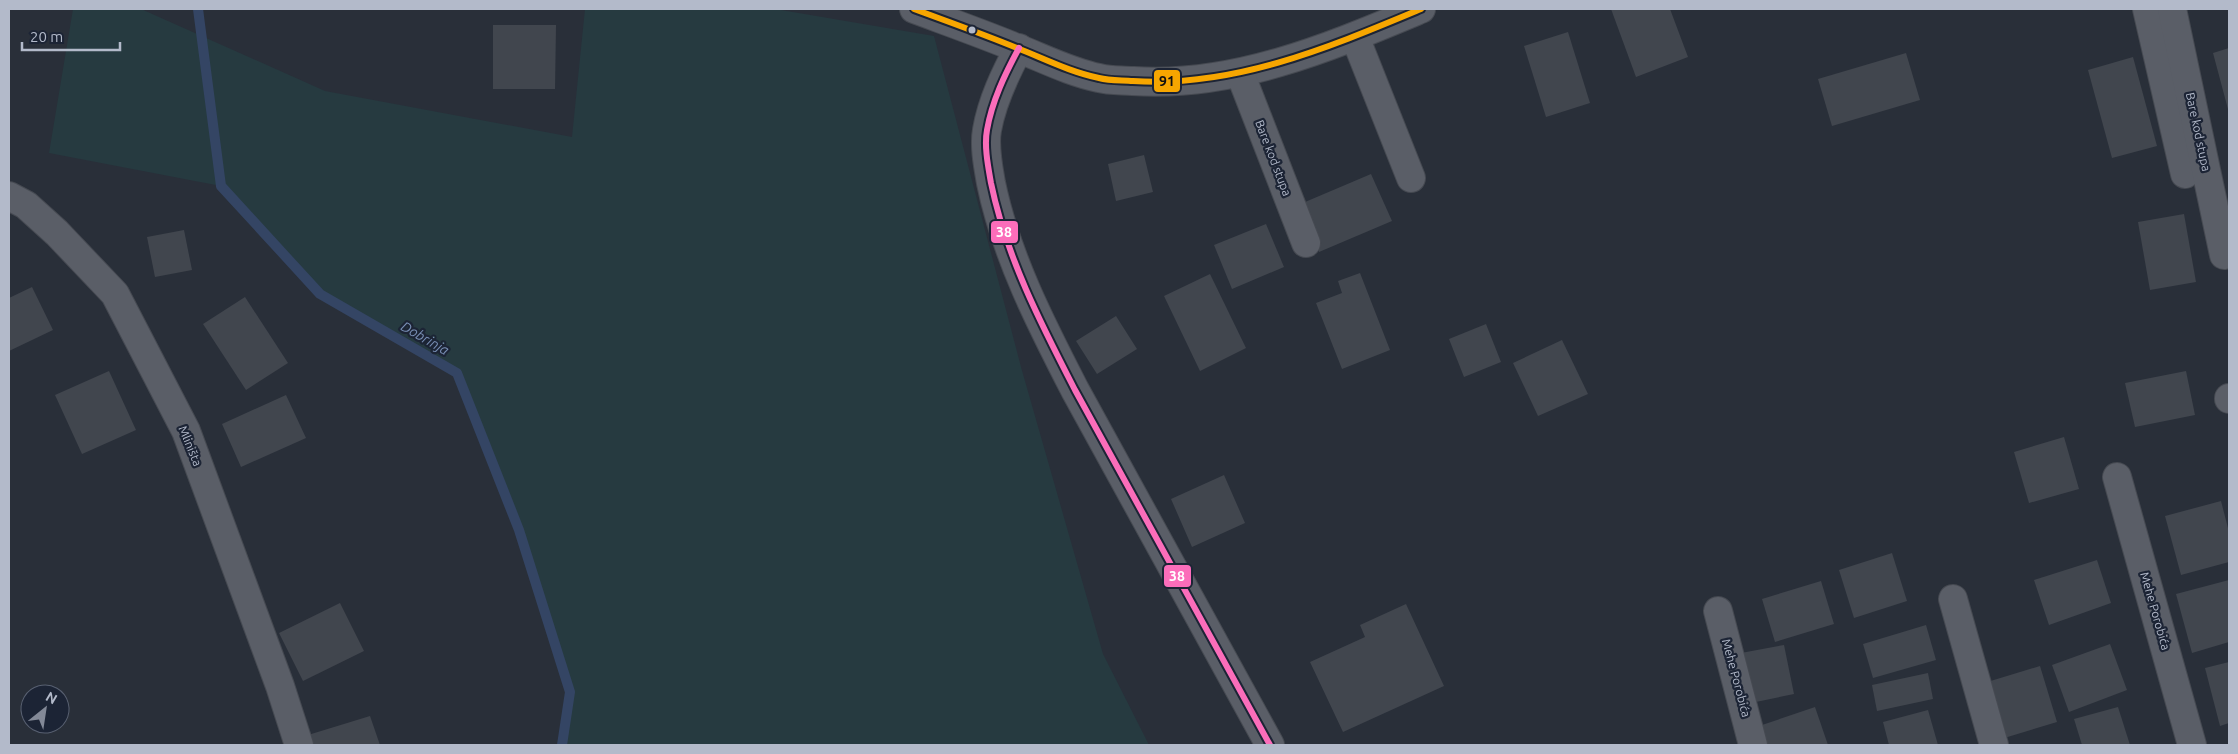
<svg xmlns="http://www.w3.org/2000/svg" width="2238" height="754" viewBox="0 0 2238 754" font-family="Ubuntu,sans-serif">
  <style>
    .green { fill: #263a40 }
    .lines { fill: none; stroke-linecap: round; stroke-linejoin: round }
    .stream { stroke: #344564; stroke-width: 10 }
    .building { fill: #41464e }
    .minor-casing { stroke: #464a52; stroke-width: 30 }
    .minor { stroke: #5a5e67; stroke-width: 28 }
    .bus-1-casing { stroke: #1c2435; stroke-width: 10 }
    .bus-2-casing { stroke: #1c2435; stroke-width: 10 }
    .bus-1 { stroke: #f7a600; stroke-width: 6 }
    .bus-2 { stroke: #fb6dba; stroke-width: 6 }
    .bus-dot { fill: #b3baca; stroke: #1c2435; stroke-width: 2 }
    .labels { text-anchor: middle; stroke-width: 4.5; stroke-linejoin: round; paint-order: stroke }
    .street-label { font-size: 12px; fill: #b3baca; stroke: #1c2435 }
    .water-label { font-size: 14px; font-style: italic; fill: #788eb4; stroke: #1c2435 }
    .line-badge { stroke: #1c2435; stroke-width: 2 }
    .badge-label { font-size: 14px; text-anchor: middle; font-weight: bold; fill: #fff }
    .pale-badge-label { font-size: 14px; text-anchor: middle; font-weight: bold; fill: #111 }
  </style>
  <rect width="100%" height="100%" fill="#292f39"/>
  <polygon class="green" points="73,9 141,9 325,91 572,137 585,9 775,9 934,36 1021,367 1103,654 1149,745 562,745 570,692 519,530 457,373 320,294 221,186 49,153"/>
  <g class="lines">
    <polyline class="stream" points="198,9 221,186 320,294 457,373 519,530 570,692 562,745"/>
  </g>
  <g class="building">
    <polygon points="1611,9 1670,9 1688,57 1636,77"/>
    <polygon points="493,25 556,25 555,89 493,89"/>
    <polygon points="1568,32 1590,103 1546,117 1524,46"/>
    <polygon points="2229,48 2229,113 2213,53"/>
    <polygon points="1906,53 1920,100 1832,126 1818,79"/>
    <polygon points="2133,57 2157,146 2112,158 2088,70"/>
    <polygon points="1144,155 1153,192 1116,201 1108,164"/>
    <polygon points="1371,174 1392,221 1319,252 1298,205"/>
    <polygon points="2184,214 2196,282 2150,290 2138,222"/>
    <polygon points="1266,224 1284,267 1232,289 1214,245"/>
    <polygon points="184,230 192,270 155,277 147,237"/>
    <polygon points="1360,273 1390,350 1342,369 1316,303 1342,293 1338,281"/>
    <polygon points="1210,274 1246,348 1200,371 1164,296"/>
    <polygon points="32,287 53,330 9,351 9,298"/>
    <polygon points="245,297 288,363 246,390 203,324"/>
    <polygon points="1116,316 1137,349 1097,374 1076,341"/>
    <polygon points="1486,324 1501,362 1464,377 1449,339"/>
    <polygon points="1562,340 1588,394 1538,416 1513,363"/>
    <polygon points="109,371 136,430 82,454 55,395"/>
    <polygon points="2186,371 2195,415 2135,427 2125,383"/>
    <polygon points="286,395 306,438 241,467 222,424"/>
    <polygon points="2064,437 2079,489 2029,503 2014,452"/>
    <polygon points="1224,475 1245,523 1192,547 1171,499"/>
    <polygon points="2221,501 2229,532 2229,562 2181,575 2165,516"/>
    <polygon points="1892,553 1907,601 1854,618 1839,570"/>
    <polygon points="2097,560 2111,603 2049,625 2034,580"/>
    <polygon points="2229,580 2229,642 2192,653 2176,594"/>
    <polygon points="1821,581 1834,624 1775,642 1762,599"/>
    <polygon points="340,603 364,651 303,681 279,633"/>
    <polygon points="1406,604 1444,686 1343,732 1310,662 1365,637 1360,625"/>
    <polygon points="1926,625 1936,660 1873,678 1863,644"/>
    <polygon points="2110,644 2127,690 2069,712 2052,665"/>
    <polygon points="1784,645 1794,694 1751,703 1741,653"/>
    <polygon points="2229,662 2229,723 2220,726 2205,668"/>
    <polygon points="2040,666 2057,722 2001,739 1984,683"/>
    <polygon points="1928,673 1933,699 1877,711 1872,685"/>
    <polygon points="1815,707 1828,745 1766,745 1759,726"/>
    <polygon points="2118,707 2130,745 2082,745 2074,719"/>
    <polygon points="1928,710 1938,745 1889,745 1883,722"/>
    <polygon points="370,716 380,745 311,745 308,735"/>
  </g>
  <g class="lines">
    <g class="minor-casing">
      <g id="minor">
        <path d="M 914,9 C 949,22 983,34 1017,48 C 1045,59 1070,72 1099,78 C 1110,81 1122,80 1133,81 C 1234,88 1330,47 1421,9"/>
        <polyline points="2147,9 2185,174"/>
        <polyline points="2172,9 2224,255"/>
        <polyline points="1355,37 1411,178"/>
        <path d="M 1019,48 C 1005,74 992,101 987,130 C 984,146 988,166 991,183 C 1006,256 1041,324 1075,390 L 1270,745"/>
        <polyline points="1240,73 1306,243"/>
        <polyline points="9,196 26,205 57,233 115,294 186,431 280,686 299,745"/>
        <polyline points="2229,398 2229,399"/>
        <polyline points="2117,477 2192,745"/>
        <polyline points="1953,599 1994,745"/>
        <polyline points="1718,611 1753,745"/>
      </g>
    </g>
    <use href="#minor" class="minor"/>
    <g class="bus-1-casing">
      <path id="bus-1" d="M 914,9 C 949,22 983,34 1017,48 C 1045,59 1070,72 1099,78 C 1110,81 1122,80 1133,81 C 1234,88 1330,47 1421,9"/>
    </g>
    <g class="bus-2-casing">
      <path id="bus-2" d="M 1019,48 C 1005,74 992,101 987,130 C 984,146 988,166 991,183 C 1006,256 1041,324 1075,390 L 1270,745"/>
    </g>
    <use href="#bus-1" class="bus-1"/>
    <use href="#bus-2" class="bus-2"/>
  </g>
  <circle class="bus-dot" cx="972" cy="30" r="4.5"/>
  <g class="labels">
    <g class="street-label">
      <text transform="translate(2198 132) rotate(78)" y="4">Bare kod stupa</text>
      <text transform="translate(1273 158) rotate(69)" y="4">Bare kod stupa</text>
      <text transform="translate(190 446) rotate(68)" y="4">Mliništa</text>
      <text transform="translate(2155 611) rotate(74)" y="4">Mehe Porobića</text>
      <text transform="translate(1736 678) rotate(75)" y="4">Mehe Porobića</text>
    </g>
    <g class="water-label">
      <text transform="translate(425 338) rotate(30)" y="5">Dobrinja</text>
    </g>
  </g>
  <g class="line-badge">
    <rect x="1153" y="69" width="28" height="24" rx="5" fill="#f7a600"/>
    <rect x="990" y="220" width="29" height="24" rx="5" fill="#fb6dba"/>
    <rect x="1163" y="564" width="29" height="24" rx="5" fill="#fb6dba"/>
  </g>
  <g class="badge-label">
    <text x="1004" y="237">38</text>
    <text x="1177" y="581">38</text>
  </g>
  <g class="pale-badge-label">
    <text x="1167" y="86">91</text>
  </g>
  <rect width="2238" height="754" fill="none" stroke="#b3baca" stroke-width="20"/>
  <g transform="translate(45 709) rotate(30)"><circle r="24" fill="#1c2435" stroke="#586071"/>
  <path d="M0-4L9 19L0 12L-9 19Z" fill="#838997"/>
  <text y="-8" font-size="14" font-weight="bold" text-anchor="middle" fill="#b3baca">N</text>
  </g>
  <path d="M22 42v8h98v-8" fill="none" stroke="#b3baca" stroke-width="2.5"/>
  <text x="30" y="42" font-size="15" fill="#b3baca" stroke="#1c2435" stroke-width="4" paint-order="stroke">20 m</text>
</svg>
